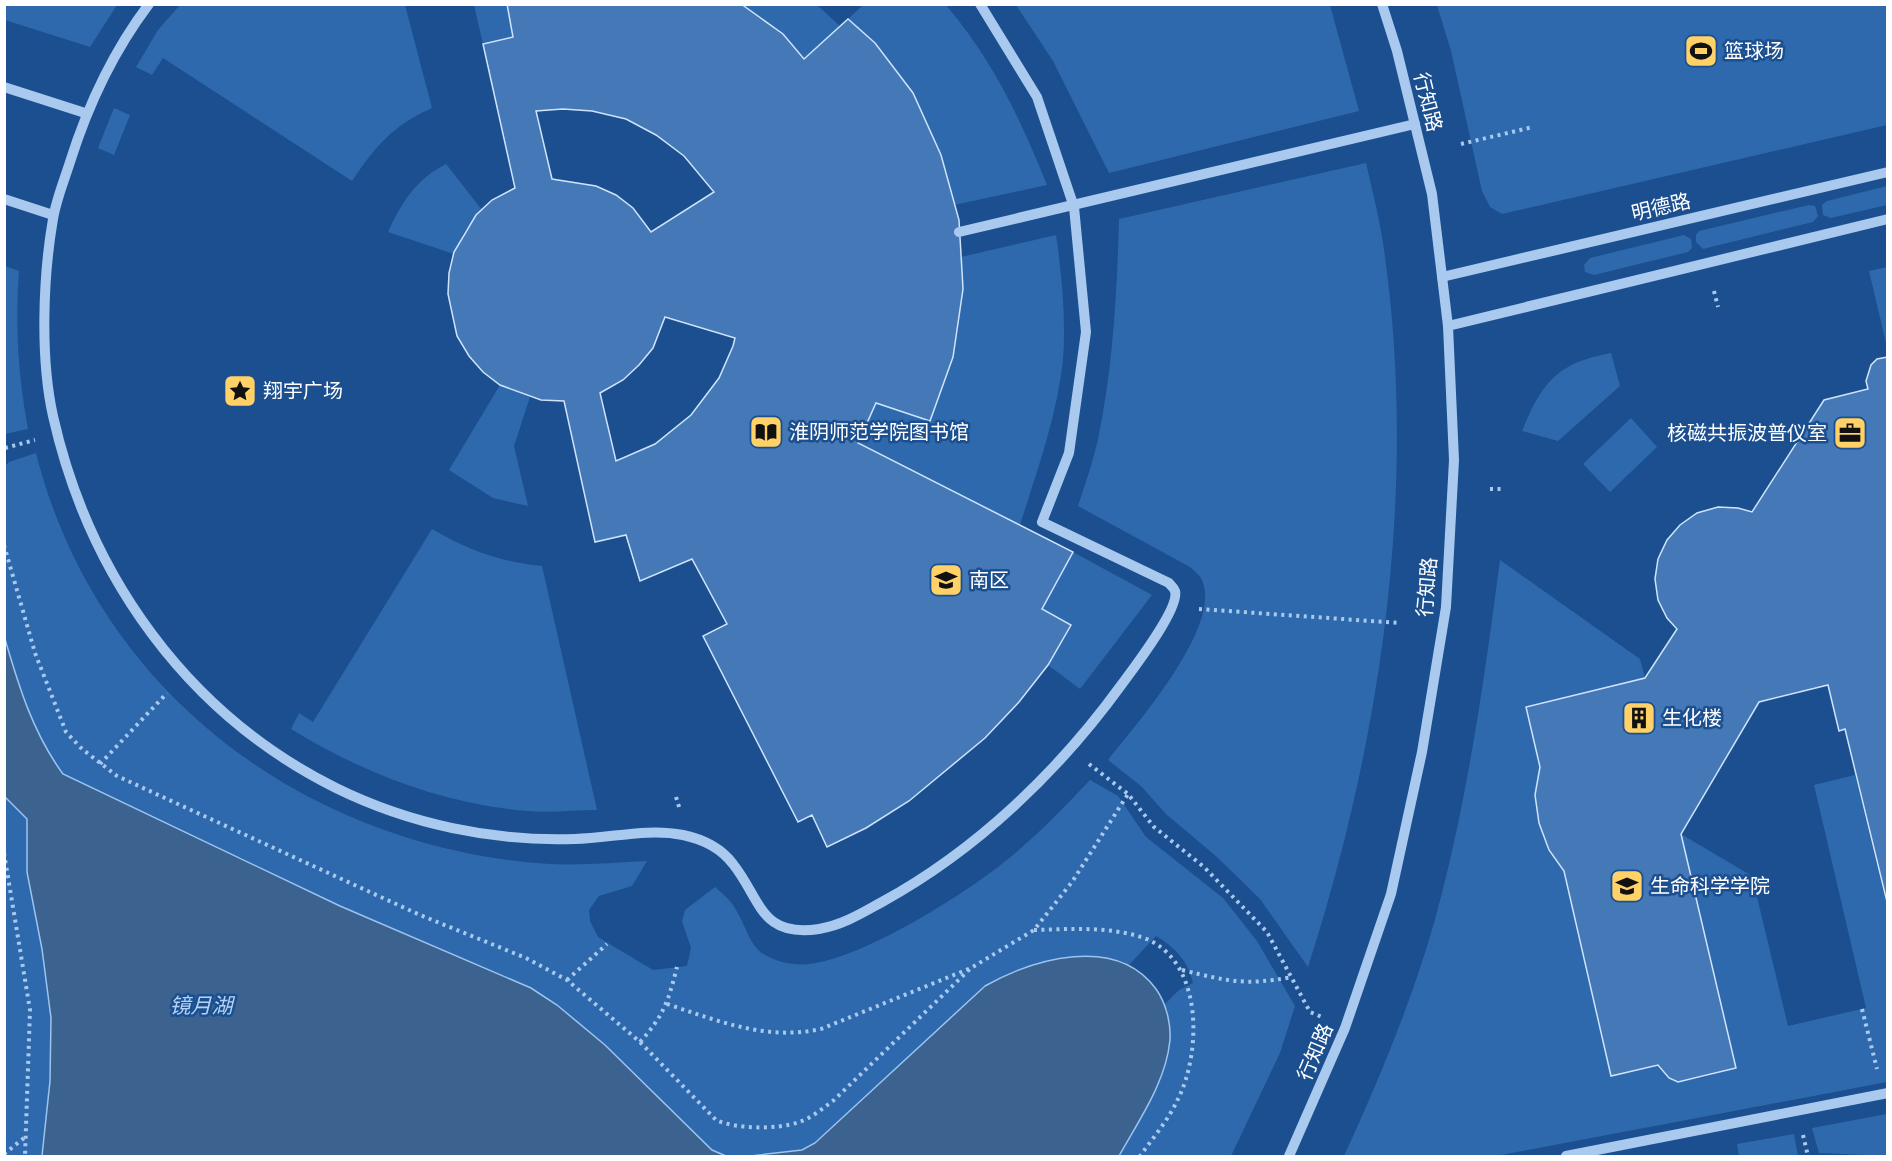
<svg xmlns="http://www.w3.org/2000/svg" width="1892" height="1161" viewBox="0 0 1892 1161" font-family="'Space Grotesk','Noto Sans SC',sans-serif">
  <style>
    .green { fill: #2e69ad }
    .water { fill: #3c6290; stroke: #9cc4f0; stroke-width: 1.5 }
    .building { fill: #4478b7; stroke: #cfe3fa; stroke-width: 1.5; fill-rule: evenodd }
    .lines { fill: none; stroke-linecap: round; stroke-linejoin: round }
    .path { stroke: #a9c9ee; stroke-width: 4; stroke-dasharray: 3 4.5; stroke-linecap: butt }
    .minor { stroke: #a9c9ee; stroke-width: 10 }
    .labels { text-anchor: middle; stroke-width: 5; stroke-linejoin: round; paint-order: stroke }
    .poi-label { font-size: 20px; fill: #fff; stroke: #1b4f8f; text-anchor: start }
    .street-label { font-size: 20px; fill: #fff; stroke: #1b4f8f }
    .water-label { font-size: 21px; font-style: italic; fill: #b5d3f5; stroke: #1b4f8f }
  </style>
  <rect width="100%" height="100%" fill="#1b4f8f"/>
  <g class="green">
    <polygon points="5,4 117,4 117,5 90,47 5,20"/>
    <path d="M 180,5 L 405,5 L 432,108 C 392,126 376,146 352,181 L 163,58 L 152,75 L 136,67 L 158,30 Z"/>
    <polygon points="474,5 507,5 513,37 483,44"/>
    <polygon points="741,5 817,5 840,26 804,59 783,34"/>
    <path d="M 863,5 L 946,5 C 994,62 1019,116 1047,185 L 954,205 C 934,127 909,73 848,19 Z"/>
    <polygon points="1016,5 1330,5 1359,111 1109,173 1053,61"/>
    <polygon points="1437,5 1887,5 1887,125 1502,214 1490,207 1482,191 1451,51"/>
    <polygon points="114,108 130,115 114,155 98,148"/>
    <path d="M 1366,163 C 1372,190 1379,216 1383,243 C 1419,484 1382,737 1308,967 L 1260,899 L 1217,857 L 1166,814 L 1141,786 L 1108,760 C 1135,726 1223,626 1202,580 C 1200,575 1194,571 1190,567 L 1078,506 C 1085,484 1093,462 1098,439 C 1113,367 1117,293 1119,219 Z"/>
    <path d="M 446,164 L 482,210 L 464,232 L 454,254 L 388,232 C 402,202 416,179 446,164 Z"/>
    <polygon points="1887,186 1887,205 1831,218 1823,215 1822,205 1827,201"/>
    <polygon points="1809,205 1815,206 1818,216 1813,222 1703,249 1696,242 1696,235 1699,231"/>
    <path d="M 1056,235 C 1062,276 1066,319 1063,360 C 1057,416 1037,471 1020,525 L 858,443 L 876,403 L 930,421 L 961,257 Z"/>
    <polygon points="1684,235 1691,239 1692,248 1688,252 1594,275 1585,272 1584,265 1590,258"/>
    <path d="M 5,266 L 19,271 C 15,324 18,376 28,429 L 5,434 Z"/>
    <polygon points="1887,267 1888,267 1887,347 1869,271"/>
    <path d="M 1611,353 L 1620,386 L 1558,441 L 1522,431 C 1542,382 1557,363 1611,353 Z"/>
    <polygon points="500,385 530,397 514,446 528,506 493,498 449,470"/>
    <polygon points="1631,418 1657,447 1610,492 1583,464"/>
    <path d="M 36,453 C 94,684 292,837 525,862 C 565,867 607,863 647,861 L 632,886 L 599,896 L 589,910 L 590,921 L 598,937 L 653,970 L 687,966 L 691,948 L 682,921 L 685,910 L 715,887 C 723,894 731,900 736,910 C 745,924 750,947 765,955 C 777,962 795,966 809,964 C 857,959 943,907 983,878 C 1023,850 1057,815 1090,780 L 1118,796 L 1146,837 L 1223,898 L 1257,941 L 1295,1006 L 1280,1053 L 1231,1156 L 1119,1156 L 1147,1107 L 1168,1015 L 1164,1005 L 1179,990 L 1193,983 C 1188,961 1175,947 1156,936 L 1129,965 C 1112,954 1057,957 1036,963 C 1018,969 1002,977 985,986 L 815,1143 L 802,1150 L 750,1156 L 726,1156 L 712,1150 L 605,1045 L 531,988 L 340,906 L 62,774 L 44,748 L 23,699 L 5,639 L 4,467 L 9,462 Z"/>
    <path d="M 432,529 C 468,550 500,562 542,566 L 597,810 C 574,810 550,813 528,811 C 442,804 363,773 291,729 L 299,713 L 313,722 Z"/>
    <polygon points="1073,552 1152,595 1080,689 1048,665 1042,609"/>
    <path d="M 1500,560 L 1640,659 L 1645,678 L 1526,707 L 1540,767 L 1535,795 L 1539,823 L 1549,850 L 1564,871 L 1611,1076 L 1658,1065 C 1674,1093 1710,1074 1736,1068 L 1681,834 L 1752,876 L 1788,1026 L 1866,1008 L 1814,785 L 1855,775 L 1887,906 L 1887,1082 L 1496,1156 L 1344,1156 C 1379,1080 1411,1003 1434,923 C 1467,804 1484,682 1500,560 Z"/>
    <polygon points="4,797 27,818 27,872 42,949 51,1017 50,1081 42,1156 5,1156"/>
    <polygon points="1887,1114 1887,1156 1819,1153 1812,1128"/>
    <polygon points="1794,1134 1798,1156 1739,1156 1737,1144"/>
  </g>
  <path class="water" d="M 5,639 C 19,687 33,733 63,774 L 340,906 L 531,988 L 557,1005 L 605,1045 L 712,1150 L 726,1156 L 750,1156 L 802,1150 L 815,1143 L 985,986 C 1033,959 1116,934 1156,989 C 1166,1003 1171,1023 1170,1040 C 1166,1082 1139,1120 1119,1156 L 42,1156 L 50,1081 L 51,1018 L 42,949 L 27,872 L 27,819 L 5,797 Z"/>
  <g class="building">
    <path d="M 507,4 L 741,4 L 783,34 L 804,59 L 848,19 L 875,43 L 913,93 L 941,155 L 959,220 L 963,289 L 953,357 L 930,421 L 876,403 L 858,443 L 1073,552 L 1042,609 L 1071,625 L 1048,665 L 1019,702 L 985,738 L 909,801 L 866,828 L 827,847 L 812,815 L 798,822 L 703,636 L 727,624 L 692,559 L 640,581 L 626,535 L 595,542 L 564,401 L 541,400 L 500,385 L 483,372 L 469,356 L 457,336 L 448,294 L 449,273 L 454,252 L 476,215 L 492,200 L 515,188 L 483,44 L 513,37 ZM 563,109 L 592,111 L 626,119 L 656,135 L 684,156 L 714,192 L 651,232 L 633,208 L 616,195 L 596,186 L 552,179 L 536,111 ZM 665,317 L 735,338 L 733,346 L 719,378 L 691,415 L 655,444 L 616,461 L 600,393 L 623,380 L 639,365 L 653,348 Z"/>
    <polygon points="1888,357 1888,906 1845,729 1839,731 1828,685 1759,702 1681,834 1736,1068 1678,1082 1669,1078 1658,1065 1611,1076 1564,871 1549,850 1539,823 1535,795 1540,767 1526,707 1645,678 1677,629 1667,618 1658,600 1655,579 1658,559 1667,540 1680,525 1697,513 1718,507 1738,508 1752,512 1824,400 1868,389 1866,381 1871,365 1877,359"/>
  </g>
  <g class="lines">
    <g class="path">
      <polyline points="1461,144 1533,127"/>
      <polyline points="1714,291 1718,307"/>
      <polyline points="1887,344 1888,344"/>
      <polyline points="5,448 35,440"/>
      <polyline points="1490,489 1502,489"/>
      <path d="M 4,545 L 35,653 L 66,732 L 82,749 L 117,776 L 420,915 L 526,958 L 567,980 L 640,1042 L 716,1120 C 736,1129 777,1130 799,1122 C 812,1118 823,1108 834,1100 L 971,968"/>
      <polyline points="1199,609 1400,623"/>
      <polyline points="100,764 167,693"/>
      <polyline points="1089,764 1128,794 1154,827 1204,867 1267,932 1310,1012 1322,1017"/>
      <polyline points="676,797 680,810"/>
      <polyline points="4,853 30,1010 25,1156"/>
      <path d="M 1034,930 C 1070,929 1109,926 1144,938 C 1203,960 1202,1051 1178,1099 C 1169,1119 1153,1138 1140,1156"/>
      <path d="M 1182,970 C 1228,981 1244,986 1292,977"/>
      <polyline points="567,980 607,944"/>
      <path d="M 667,1004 C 718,1021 767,1041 821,1029 L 971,968 L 1034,930 L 1072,882 L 1128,794"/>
      <polyline points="1862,1009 1877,1069"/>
      <path d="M 640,1042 C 664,1015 668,1002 677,967"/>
      <polyline points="1803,1135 1808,1156"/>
      <polyline points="4,1154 24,1138"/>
    </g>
    <g class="minor">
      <path d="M 149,4 C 112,53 88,105 70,162 C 64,181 56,200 53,219 C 43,277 40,358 53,416 C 89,576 187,714 336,788 C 409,824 494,842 575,839 C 611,838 647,828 683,835 C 702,839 721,848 733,864 C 761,899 760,938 819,929 C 843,925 862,913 882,902 C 977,850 1059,771 1122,684 C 1133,669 1180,608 1175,591 C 1174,588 1171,586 1169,583 L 1042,522 L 1069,453 L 1086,332 L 1074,207 L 1037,97 L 980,4"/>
      <polyline points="4,87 85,113"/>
      <polyline points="4,199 53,215"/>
      <polyline points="959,232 1415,124"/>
      <polyline points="1442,277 1888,172"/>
      <polyline points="1448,326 1888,219"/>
      <polyline points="1289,1156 1345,1028 1391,894 1422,752 1446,607 1454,460 1448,326 1432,194 1397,51 1382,4"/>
      <polyline points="1566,1156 1888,1093"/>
    </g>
  </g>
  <defs>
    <g id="stadium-square" transform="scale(1.725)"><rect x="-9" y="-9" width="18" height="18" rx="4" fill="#ffd166" stroke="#1b4f8f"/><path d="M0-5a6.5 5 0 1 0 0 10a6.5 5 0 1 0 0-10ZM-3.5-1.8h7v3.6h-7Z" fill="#111"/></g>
    <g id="sight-square" transform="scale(1.725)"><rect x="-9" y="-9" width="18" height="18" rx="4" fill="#ffd166" stroke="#1b4f8f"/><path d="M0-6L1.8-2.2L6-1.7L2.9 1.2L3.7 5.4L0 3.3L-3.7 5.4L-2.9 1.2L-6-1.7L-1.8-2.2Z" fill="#111"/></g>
    <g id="library-square" transform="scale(1.725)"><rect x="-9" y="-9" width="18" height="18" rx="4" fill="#ffd166" stroke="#1b4f8f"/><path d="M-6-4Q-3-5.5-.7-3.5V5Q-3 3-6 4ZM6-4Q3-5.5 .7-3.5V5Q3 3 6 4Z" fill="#111"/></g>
    <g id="office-square" transform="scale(1.725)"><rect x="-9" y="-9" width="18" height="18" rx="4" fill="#ffd166" stroke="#1b4f8f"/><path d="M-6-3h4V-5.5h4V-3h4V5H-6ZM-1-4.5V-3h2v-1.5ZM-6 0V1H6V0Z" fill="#111"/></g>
    <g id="university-square" transform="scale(1.725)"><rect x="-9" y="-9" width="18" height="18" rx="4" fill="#ffd166" stroke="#1b4f8f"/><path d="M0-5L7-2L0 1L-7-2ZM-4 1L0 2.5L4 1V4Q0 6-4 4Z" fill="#111"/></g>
    <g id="building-square" transform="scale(1.725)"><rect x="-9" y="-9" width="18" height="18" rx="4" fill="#ffd166" stroke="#1b4f8f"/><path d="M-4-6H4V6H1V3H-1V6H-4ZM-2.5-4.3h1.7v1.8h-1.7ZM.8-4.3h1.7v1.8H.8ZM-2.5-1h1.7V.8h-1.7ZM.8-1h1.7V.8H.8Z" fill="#111"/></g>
  </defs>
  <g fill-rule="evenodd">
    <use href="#stadium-square" x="1701" y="51"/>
    <use href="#sight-square" x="240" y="391"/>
    <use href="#library-square" x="766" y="432"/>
    <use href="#office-square" x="1850" y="433"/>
    <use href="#university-square" x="946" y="580"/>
    <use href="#building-square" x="1639" y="718"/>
    <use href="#university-square" x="1627" y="886"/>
  </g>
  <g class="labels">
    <g class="poi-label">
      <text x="1724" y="58">篮球场</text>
      <text x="263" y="398">翔宇广场</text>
      <text x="789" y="439">淮阴师范学院图书馆</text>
      <text x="1827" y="440" text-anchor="end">核磁共振波普仪室</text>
      <text x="969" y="587">南区</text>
      <text x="1662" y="725">生化楼</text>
      <text x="1650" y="893">生命科学学院</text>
    </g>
    <g class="street-label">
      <text transform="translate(1428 102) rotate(76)" y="7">行知路</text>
      <text transform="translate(1661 207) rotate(-13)" y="7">明德路</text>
      <text transform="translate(1427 587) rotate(-85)" y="7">行知路</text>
      <text transform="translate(1315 1052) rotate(-67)" y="7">行知路</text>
    </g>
    <g class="water-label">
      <text x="201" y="1013">镜月湖</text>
    </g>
  </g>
  <rect width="1892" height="1161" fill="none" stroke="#ffffff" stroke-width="12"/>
</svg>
